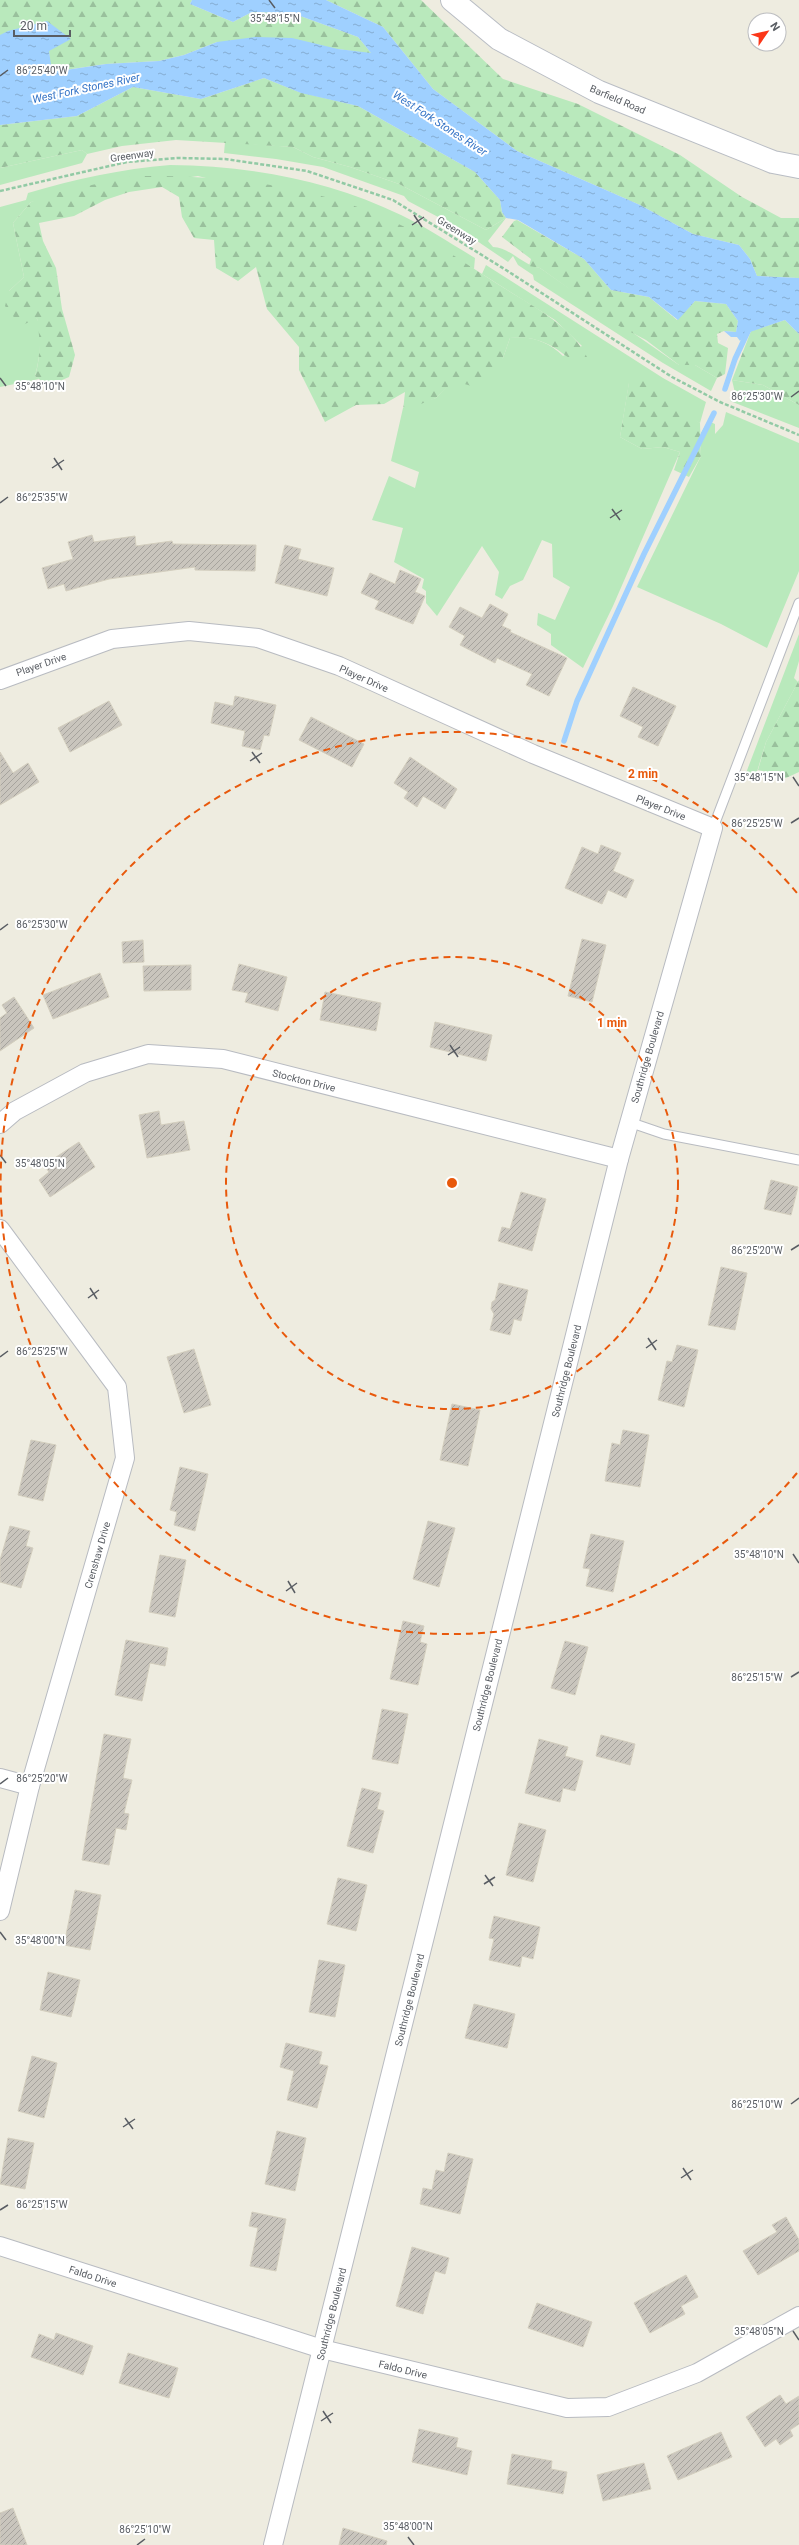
<svg xmlns="http://www.w3.org/2000/svg" width="799" height="2545" viewBox="0 0 799 2545" font-family="Roboto,sans-serif">
  <style>
    .grass { fill: #b9e9bc }
    .forest { fill: url(#forest-firs) }
    .water { fill: url(#water-ripples) }
    .lines { fill: none; stroke-linecap: round; stroke-linejoin: round }
    .stream { stroke: #9fd0ff; stroke-width: 5.5 }
    .building { fill: url(#building-hatch); stroke: #d3cebe }
    .lane-casing { stroke: #b8bbc1; stroke-width: 11 }
    .street-casing { stroke: #b8bbc1; stroke-width: 20 }
    .secondary-casing { stroke: #b9bdc4; stroke-width: 24 }
    .path { stroke: #92caa5; stroke-width: 2.5; stroke-dasharray: 4 2; stroke-linecap: butt }
    .lane { stroke: #fff; stroke-width: 9 }
    .street { stroke: #fff; stroke-width: 18 }
    .secondary { stroke: #fff; stroke-width: 22 }
    .ticks { fill: none; stroke: #595d63; stroke-width: 1.5 }
    .ring { fill: none; stroke: #e8590c; stroke-width: 2; stroke-dasharray: 7 5 }
    .labels { text-anchor: middle; stroke-width: 4; stroke-linejoin: round; paint-order: stroke }
    .street-label { font-size: 10px; fill: #595d63; stroke: #fff }
    .water-label { font-size: 11px; font-style: italic; fill: #3373c6; stroke: #fff }
    .ticks-label { font-size: 10px; text-anchor: middle; fill: #595d63; stroke: #fff; stroke-width: 4; stroke-linejoin: round; paint-order: stroke }
    .centre { fill: #e8590c; stroke: #fff; stroke-width: 2 }
    .ring-label { font-size: 12px; text-anchor: middle; font-weight: bold; fill: #e8590c; stroke: #fff; stroke-width: 4; stroke-linejoin: round; paint-order: stroke }
  </style>
  <defs>
    <pattern id="forest-firs" width="22" height="20" patternUnits="userSpaceOnUse"><rect width="22" height="20" fill="#b9e9bc"/><path d="M5 1l3.5 6h-7zM16 11l3.5 6h-7z" fill="#99c09c"/></pattern>
    <pattern id="water-ripples" width="26" height="14" patternUnits="userSpaceOnUse"><rect width="26" height="14" fill="#9fd0ff"/><path d="M2 4q2-2 4 0t4 0M15 11q2-2 4 0t4 0" fill="none" stroke="#85acd2"/></pattern>
    <pattern id="building-hatch" width="6" height="6" patternUnits="userSpaceOnUse"><rect width="6" height="6" fill="#c9c5bd"/><path d="M-1 1l2-2M0 6l6-6M5 7l2-2" fill="none" stroke="#a6a39d"/></pattern>
  </defs>
  <rect width="100%" height="100%" fill="#eeece0"/>
  <g class="grass">
    <path d="M 225,142 L 293,147 L 313,157 L 350,167 L 399,184 L 486,230 L 506,218 L 488,241 L 493,247 C 511,248 522,265 540,268 L 679,365 L 695,365 L 717,378 L 711,391 L 663,363 L 534,280 L 533,275 L 518,265 L 513,256 L 508,262 L 455,226 L 408,201 L 404,196 L 323,167 L 276,159 L 224,153 Z"/>
    <polygon points="82,150 87,154 82,163 0,185 0,168"/>
    <path d="M 170,165 C 250,166 328,180 401,215 C 426,227 450,243 475,258 L 474,269 L 410,230 L 198,176 L 31,202 L 13,223 L 24,277 L 9,291 C 17,299 31,308 36,317 C 44,330 39,362 35,376 L 39,379 L 0,387 L 0,207 L 26,200 L 28,193 C 75,179 122,169 170,165 Z"/>
    <path d="M 486,265 L 663,378 L 706,402 L 700,423 L 629,383 L 620,437 L 642,449 L 663,447 L 680,452 L 613,606 L 583,668 L 551,645 L 551,634 L 537,625 L 538,613 L 555,620 L 570,587 L 553,577 L 552,544 L 542,540 L 523,580 L 510,586 L 502,599 L 495,595 L 499,572 L 482,546 L 437,616 L 426,603 L 426,591 L 422,588 L 424,579 L 394,562 L 403,528 L 372,520 L 389,476 L 415,488 L 419,472 L 391,461 L 403,408 L 436,398 L 454,380 L 503,358 L 510,338 C 530,335 549,342 563,356 L 582,346 L 555,320 L 482,274 Z"/>
    <polygon points="732,380 763,385 799,405 799,428 730,401 735,393"/>
    <polygon points="726,412 799,443 799,571 767,648 721,624 637,587 701,456 701,433 708,421 715,424 715,434 723,425"/>
    <polygon points="799,634 799,661 794,678 798,682 766,742 756,775 746,773"/>
  </g>
  <g class="forest">
    <polygon points="0,0 192,0 190,4 233,22 252,12 292,13 358,37 372,54 338,49 217,42 184,55 159,61 106,64 51,72 49,51 0,35"/>
    <polygon points="326,0 421,0 503,79 578,104 680,155 742,197 781,218 799,218 799,278 757,276 750,259 739,245 693,234 640,205 517,151 433,89 383,27"/>
    <polygon points="264,78 299,92 358,106 475,172 500,200 502,212 506,218 486,230 399,184 350,167 313,157 293,147 176,140 122,146 87,154 82,150 0,168 0,125 77,116 133,87 201,99"/>
    <path d="M 133,176 C 229,175 322,185 409,229 C 442,246 473,269 504,288 C 531,305 573,327 587,357 C 567,363 568,355 553,347 C 540,339 525,336 510,338 L 503,358 L 482,389 L 454,381 L 436,398 L 403,411 L 405,392 L 384,404 L 356,405 L 325,422 L 299,370 L 299,347 L 267,309 L 256,267 L 238,281 L 216,268 L 214,240 L 194,238 L 182,217 L 179,197 L 162,187 L 129,192 L 105,200 L 74,216 L 39,223 L 43,241 L 56,268 L 62,309 L 75,355 L 69,377 L 48,386 L 35,376 C 41,356 40,338 37,318 L 21,326 L 5,306 L 9,291 L 24,277 L 13,223 L 31,202 L 55,193 Z"/>
    <polygon points="517,220 584,259 611,290 649,297 677,320 695,301 726,304 738,321 736,332 724,331 717,334 718,343 728,348 725,374 717,378 695,365 679,365 646,340 596,314 568,288 540,268 529,266 531,259 502,237 514,221"/>
    <polygon points="785,320 799,334 799,405 763,385 732,380 751,331"/>
    <polygon points="640,378 700,423 701,456 689,477 674,470 680,452 663,447 642,449 620,437 629,382"/>
    <polygon points="799,680 799,772 786,778 772,778 767,772 758,770 766,742"/>
  </g>
  <polygon class="water" points="192,0 326,0 383,27 433,89 517,151 640,205 693,234 739,245 750,259 757,276 799,278 799,334 785,320 747,333 740,341 737,337 731,337 724,331 736,332 738,321 726,304 695,301 678,320 649,297 611,290 584,259 518,220 506,218 502,212 500,200 475,172 358,106 301,93 264,78 201,99 133,87 77,116 0,125 0,35 8,31 47,21 71,39 49,51 52,72 106,64 159,61 184,55 217,42 255,37 292,38 338,49 371,53 358,37 292,13 252,12 233,22 190,4"/>
  <g class="lines">
    <g class="stream">
      <polyline points="725,389 735,359 750,327"/>
      <polyline points="564,741 577,701 644,554 714,413"/>
    </g>
  </g>
  <g class="building">
    <polygon points="92,535 94,542 135,536 136,546 172,541 173,544 256,545 255,571 195,570 195,567 109,579 66,591 64,584 48,589 42,568 73,559 68,542"/>
    <polygon points="285,545 301,549 298,559 334,568 327,596 275,583"/>
    <polygon points="400,570 421,579 415,592 425,596 413,624 375,609 379,601 361,593 370,573 395,584"/>
    <polygon points="490,604 508,614 502,626 511,630 510,632 567,658 549,696 526,685 532,674 497,658 495,663 460,645 465,636 449,627 460,607 482,618"/>
    <polygon points="633,687 676,706 658,746 638,737 643,727 620,716"/>
    <polygon points="235,696 276,705 269,736 264,735 260,750 242,746 245,731 211,723 215,702 233,706"/>
    <polygon points="109,701 122,725 70,752 58,728"/>
    <polygon points="311,717 364,744 352,767 299,740"/>
    <polygon points="0,752 13,773 28,763 39,782 0,805"/>
    <polygon points="410,757 457,789 445,809 423,796 417,807 404,798 408,792 394,783"/>
    <polygon points="601,845 621,853 613,871 634,880 626,898 608,890 602,904 565,888 582,847 598,854"/>
    <polygon points="582,939 606,945 592,1002 568,996"/>
    <polygon points="143,940 144,962 123,963 122,942"/>
    <polygon points="239,964 287,977 278,1011 245,1002 248,993 232,990"/>
    <polygon points="191,965 191,990 144,991 143,966"/>
    <polygon points="100,973 109,997 53,1019 43,995"/>
    <polygon points="325,992 381,1003 376,1031 320,1020"/>
    <polygon points="14,997 34,1028 0,1051 0,1018 7,1013 2,1005"/>
    <polygon points="435,1022 492,1035 486,1061 430,1047"/>
    <polygon points="159,1111 161,1125 184,1121 190,1150 147,1158 139,1115"/>
    <polygon points="79,1142 95,1167 50,1197 39,1180 49,1172 44,1165"/>
    <polygon points="771,1180 798,1187 791,1215 764,1209"/>
    <polygon points="521,1192 546,1199 532,1251 498,1241 502,1227 510,1229"/>
    <polygon points="721,1267 747,1273 735,1330 708,1325"/>
    <polygon points="499,1283 528,1290 521,1321 514,1319 510,1335 490,1330 494,1314 491,1309 492,1302 495,1300"/>
    <polygon points="677,1345 698,1350 684,1407 658,1400 667,1361 672,1362"/>
    <polygon points="194,1349 211,1405 184,1413 167,1357"/>
    <polygon points="452,1404 480,1410 468,1466 440,1460"/>
    <polygon points="623,1430 649,1435 640,1487 605,1481 612,1443 620,1445"/>
    <polygon points="31,1440 56,1445 43,1501 18,1495"/>
    <polygon points="180,1467 208,1474 195,1531 174,1525 177,1512 170,1510"/>
    <polygon points="428,1521 455,1528 439,1587 413,1579"/>
    <polygon points="10,1526 30,1531 26,1546 33,1548 21,1588 0,1582 0,1560"/>
    <polygon points="591,1534 624,1541 613,1592 586,1586 590,1569 583,1568"/>
    <polygon points="160,1555 186,1560 175,1617 149,1612"/>
    <polygon points="403,1621 424,1626 420,1642 427,1644 418,1685 390,1679"/>
    <polygon points="126,1640 168,1648 165,1666 150,1663 142,1701 115,1695"/>
    <polygon points="565,1641 588,1647 575,1695 551,1688"/>
    <polygon points="382,1709 408,1714 398,1764 372,1759"/>
    <polygon points="104,1734 131,1739 123,1778 132,1780 124,1813 129,1814 126,1830 116,1828 109,1865 82,1860"/>
    <polygon points="601,1735 635,1744 630,1765 596,1756"/>
    <polygon points="539,1739 568,1747 565,1756 583,1761 575,1791 563,1788 560,1802 525,1793"/>
    <polygon points="362,1788 381,1793 377,1809 384,1811 373,1853 347,1846"/>
    <polygon points="519,1823 546,1830 533,1882 506,1875"/>
    <polygon points="338,1878 367,1885 356,1931 327,1924"/>
    <polygon points="75,1890 101,1895 90,1950 64,1945"/>
    <polygon points="494,1916 540,1927 533,1959 522,1956 520,1967 489,1960 494,1939 489,1938"/>
    <polygon points="319,1960 345,1965 335,2017 309,2012"/>
    <polygon points="48,1972 80,1980 71,2017 40,2010"/>
    <polygon points="474,2004 515,2014 507,2048 465,2038"/>
    <polygon points="286,2043 322,2052 319,2064 328,2066 317,2108 287,2100 294,2071 280,2067"/>
    <polygon points="32,2056 57,2063 44,2118 18,2111"/>
    <polygon points="277,2131 306,2138 295,2191 265,2184"/>
    <polygon points="8,2138 34,2143 25,2189 0,2184"/>
    <polygon points="448,2153 473,2159 460,2214 420,2204 423,2188 432,2190 436,2170 444,2172"/>
    <polygon points="252,2212 286,2219 276,2271 250,2266 258,2228 249,2226"/>
    <polygon points="786,2217 799,2240 799,2251 758,2275 743,2251 777,2232 772,2225"/>
    <polygon points="412,2247 449,2258 445,2274 435,2271 423,2314 396,2306"/>
    <polygon points="686,2275 698,2297 681,2306 685,2314 650,2333 634,2303"/>
    <polygon points="537,2303 592,2322 583,2347 528,2328"/>
    <polygon points="56,2333 93,2346 83,2375 31,2357 39,2334 54,2340"/>
    <polygon points="128,2353 178,2368 169,2398 119,2383"/>
    <polygon points="780,2395 786,2404 799,2396 799,2424 790,2430 793,2436 780,2445 776,2439 765,2447 746,2417"/>
    <polygon points="419,2429 458,2438 456,2447 472,2451 467,2475 412,2462"/>
    <polygon points="721,2432 732,2457 678,2480 667,2456"/>
    <polygon points="512,2454 552,2461 551,2469 567,2472 563,2494 507,2484"/>
    <polygon points="644,2463 651,2489 603,2501 597,2475"/>
    <polygon points="13,2508 27,2545 0,2545 0,2513"/>
    <polygon points="343,2528 387,2541 386,2545 339,2545"/>
  </g>
  <g class="lines">
    <g class="lane-casing">
      <g id="lane">
        <polyline points="713,828 799,603"/>
        <polyline points="629,1122 664,1134 799,1160"/>
      </g>
    </g>
    <g class="street-casing">
      <g id="street">
        <polyline points="0,680 112,639 189,631 258,638 339,666 533,754 713,828 619,1159 273,2545"/>
        <polyline points="0,1124 15,1111 85,1073 148,1054 223,1059 619,1159"/>
        <polyline points="0,1229 117,1387 125,1458 30,1786 0,1911"/>
        <polyline points="0,1778 30,1786"/>
        <polyline points="0,2246 322,2349 567,2408 608,2407 697,2373 799,2316"/>
      </g>
    </g>
    <g class="secondary-casing">
      <polyline id="secondary" points="452,0 499,39 599,92 773,162 799,167"/>
    </g>
    <polyline class="path" points="0,191 127,162 177,158 225,159 307,171 393,200 506,270 672,377 720,402 799,435"/>
    <use href="#lane" class="lane"/>
    <use href="#street" class="street"/>
    <use href="#secondary" class="secondary"/>
  </g>
  <path class="ticks" d="M 269,0 L 275,8M 0,76 L 8,70M 414,215 L 422,227M 412,225 L 424,217M 0,378 L 6,386M 791,397 L 799,391M 54,458 L 62,470M 52,468 L 64,460M 0,503 L 8,497M 612,509 L 620,520M 610,518 L 622,510M 252,752 L 260,763M 250,761 L 262,753M 793,777 L 799,786M 791,823 L 799,818M 0,930 L 8,924M 450,1045 L 458,1057M 448,1055 L 460,1047M 0,1155 L 6,1163M 791,1250 L 799,1245M 90,1288 L 97,1299M 88,1298 L 99,1290M 648,1338 L 656,1350M 646,1348 L 657,1340M 0,1357 L 8,1351M 793,1554 L 799,1563M 288,1581 L 295,1593M 286,1591 L 297,1583M 791,1677 L 799,1672M 0,1784 L 8,1778M 485,1875 L 493,1886M 484,1884 L 495,1877M 0,1932 L 6,1940M 791,2104 L 799,2098M 125,2118 L 133,2129M 123,2127 L 135,2119M 683,2168 L 691,2180M 681,2178 L 693,2170M 0,2210 L 8,2205M 793,2331 L 799,2340M 323,2411 L 331,2423M 321,2421 L 333,2413M 408,2537 L 414,2545M 137,2545 L 145,2539"/>
  <g class="ring">
    <circle cx="452" cy="1183" r="226"/>
    <path d="M797 1473A451 451 0 1 1 797 893"/>
  </g>
  <g class="labels">
    <g class="street-label">
      <text transform="translate(618 99) rotate(23)" y="4">Barfield Road</text>
      <text transform="translate(132 155) rotate(-8)" y="4">Greenway</text>
      <text transform="translate(457 230) rotate(32)" y="4">Greenway</text>
      <text transform="translate(41 664) rotate(-19)" y="4">Player Drive</text>
      <text transform="translate(364 678) rotate(24)" y="4">Player Drive</text>
      <text transform="translate(661 807) rotate(22)" y="4">Player Drive</text>
      <text transform="translate(647 1057) rotate(-74)" y="4">Southridge Boulevard</text>
      <text transform="translate(304 1080) rotate(14)" y="4">Stockton Drive</text>
      <text transform="translate(566 1371) rotate(-76)" y="4">Southridge Boulevard</text>
      <text transform="translate(97 1555) rotate(-74)" y="4">Crenshaw Drive</text>
      <text transform="translate(487 1685) rotate(-76)" y="4">Southridge Boulevard</text>
      <text transform="translate(409 2000) rotate(-76)" y="4">Southridge Boulevard</text>
      <text transform="translate(93 2276) rotate(18)" y="4">Faldo Drive</text>
      <text transform="translate(331 2314) rotate(-76)" y="4">Southridge Boulevard</text>
      <text transform="translate(403 2369) rotate(14)" y="4">Faldo Drive</text>
    </g>
    <g class="water-label">
      <text transform="translate(86 88) rotate(-12)" y="4">West Fork Stones River</text>
      <text transform="translate(440 123) rotate(33)" y="4">West Fork Stones River</text>
    </g>
  </g>
  <g class="ticks-label">
    <text x="275" y="22">35°48'15"N</text>
    <text x="42" y="74">86°25'40"W</text>
    <text x="40" y="390">35°48'10"N</text>
    <text x="757" y="400">86°25'30"W</text>
    <text x="42" y="501">86°25'35"W</text>
    <text x="759" y="781">35°48'15"N</text>
    <text x="757" y="827">86°25'25"W</text>
    <text x="42" y="928">86°25'30"W</text>
    <text x="40" y="1167">35°48'05"N</text>
    <text x="757" y="1254">86°25'20"W</text>
    <text x="42" y="1355">86°25'25"W</text>
    <text x="759" y="1558">35°48'10"N</text>
    <text x="757" y="1681">86°25'15"W</text>
    <text x="42" y="1782">86°25'20"W</text>
    <text x="40" y="1944">35°48'00"N</text>
    <text x="757" y="2108">86°25'10"W</text>
    <text x="42" y="2208">86°25'15"W</text>
    <text x="759" y="2335">35°48'05"N</text>
    <text x="408" y="2530">35°48'00"N</text>
    <text x="145" y="2533">86°25'10"W</text>
  </g>
  <circle cx="452" cy="1183" r="6" class="centre"/>
  <g class="ring-label">
    <text x="643" y="778">2 min</text>
    <text x="612" y="1027">1 min</text>
  </g>
  <g transform="translate(767 32) rotate(56)"><circle r="19" fill="#ffffff" stroke="#bdbec1"/>
  <path d="M0-3L7 15L0 10L-7 15Z" fill="#fb3719"/>
  <text y="-6" font-size="11" font-weight="bold" text-anchor="middle" fill="#595d63">N</text>
  </g>
  <path d="M14 30v6h56v-6" fill="none" stroke="#595d63" stroke-width="2"/>
  <text x="20" y="30" font-size="12" fill="#595d63" stroke="#ffffff" stroke-width="3" paint-order="stroke">20 m</text>
</svg>
